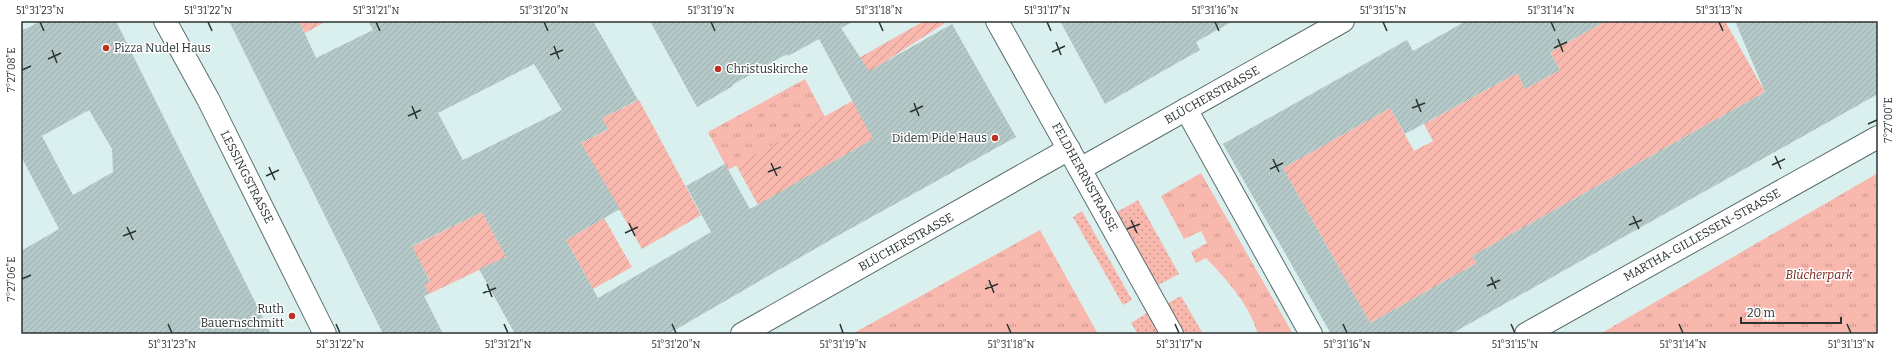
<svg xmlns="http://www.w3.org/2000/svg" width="1899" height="355" viewBox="0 0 1899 355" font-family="Bitter,serif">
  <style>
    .grass { fill: url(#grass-dots) }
    .park { fill: url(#park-tufts) }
    .garden { fill: url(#garden-furrows) }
    .building { fill: url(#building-hatch); fill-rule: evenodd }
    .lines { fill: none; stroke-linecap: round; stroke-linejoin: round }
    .street-casing { stroke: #5b6e6e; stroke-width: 24 }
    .street { stroke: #fff; stroke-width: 22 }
    .ticks { fill: none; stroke: #2a3332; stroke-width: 1.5 }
    .poi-dot { fill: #bd3024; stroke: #fff; stroke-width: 1.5 }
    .labels { text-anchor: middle; stroke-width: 3; stroke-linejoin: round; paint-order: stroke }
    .poi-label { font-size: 12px; fill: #2a3332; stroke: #fff; text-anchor: start }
    .street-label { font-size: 12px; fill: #2a3332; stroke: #fff }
    .park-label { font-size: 12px; font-style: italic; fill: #721a13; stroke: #fff }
    .neatline { fill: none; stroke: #2a3332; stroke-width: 1.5 }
    .ticks-label { font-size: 10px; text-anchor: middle; fill: #2a3332 }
  </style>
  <defs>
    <pattern id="grass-dots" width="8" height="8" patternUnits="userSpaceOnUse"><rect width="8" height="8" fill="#f9b8ad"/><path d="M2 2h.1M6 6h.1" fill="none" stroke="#ca968d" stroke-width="1.8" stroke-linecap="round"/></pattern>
    <pattern id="park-tufts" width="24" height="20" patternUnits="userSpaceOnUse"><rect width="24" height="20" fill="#f9b8ad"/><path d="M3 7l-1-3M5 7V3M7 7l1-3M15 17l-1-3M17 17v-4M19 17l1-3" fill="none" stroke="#ca968d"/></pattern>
    <pattern id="garden-furrows" width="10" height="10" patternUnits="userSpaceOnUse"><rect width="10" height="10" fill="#f9b8ad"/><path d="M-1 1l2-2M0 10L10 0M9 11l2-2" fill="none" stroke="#ca968d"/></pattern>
    <pattern id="building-hatch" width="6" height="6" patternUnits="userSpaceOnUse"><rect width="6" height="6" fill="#b4c9c8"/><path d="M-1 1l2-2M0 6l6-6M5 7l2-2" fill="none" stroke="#9badac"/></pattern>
  </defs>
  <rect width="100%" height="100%" fill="#daf0ef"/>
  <g class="grass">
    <polygon points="1138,200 1179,274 1158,285 1117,212"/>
    <polygon points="1082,211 1132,300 1123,305 1073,217"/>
    <polygon points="1181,296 1203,334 1180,334 1163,306"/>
    <polygon points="1147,313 1158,334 1138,334 1131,323"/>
  </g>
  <g class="park">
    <polygon points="805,79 825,117 728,170 708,132"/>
    <path d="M 1201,173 L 1293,334 L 1258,334 C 1249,304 1227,280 1206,258 L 1196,263 L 1191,252 L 1207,243 L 1201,231 L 1184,239 L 1161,196 Z"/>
    <polygon points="1878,173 1878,334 1600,334"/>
    <polygon points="1040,230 1098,334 852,334"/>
  </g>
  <g class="garden">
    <polygon points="299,21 327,21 305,33"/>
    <polygon points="924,21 944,21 945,23 869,72 865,66 841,79 836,71"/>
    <polygon points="1597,21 1725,21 1765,92 1472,256 1477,263 1370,323 1283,168 1390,108 1414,151 1433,141 1424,124 1517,73 1525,89 1560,70 1550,52 1599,25"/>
    <polygon points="885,83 906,120 758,205 736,165"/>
    <polygon points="639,100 701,215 642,249 581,143 607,130 602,118"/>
    <polygon points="482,212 506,257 429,294 424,284 430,281 420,262 414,264 407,249"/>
    <polygon points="604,218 632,267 593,289 566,240"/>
  </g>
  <g class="building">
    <path d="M 41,21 L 116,21 L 271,334 L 21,334 L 21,251 L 59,229 L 21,156 L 21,31 ZM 89,110 L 112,149 L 113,172 L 73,195 L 42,136 Z"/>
    <path d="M 229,21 L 299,21 L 316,58 L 373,30 L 368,21 L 593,21 L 638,100 L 602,118 L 608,129 L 581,143 L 620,209 L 566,240 L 598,298 L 711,232 L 686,186 L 725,164 L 750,209 L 873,139 L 819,39 L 788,56 L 787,54 L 732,85 L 733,86 L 697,107 L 650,21 L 854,21 L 841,28 L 869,71 L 952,24 L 1016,137 L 839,235 L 668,334 L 515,334 L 479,269 L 506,257 L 482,212 L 412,246 L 430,282 L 424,284 L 429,294 L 424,296 L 443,334 L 383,334 ZM 534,64 L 562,110 L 463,160 L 438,113 Z"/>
    <polygon points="1060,21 1233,21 1196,42 1200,50 1105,104"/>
    <polygon points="1466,21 1606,21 1550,52 1560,70 1525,89 1517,73 1405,134 1390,108 1283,168 1370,323 1477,263 1472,256 1765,92 1735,21 1878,21 1878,94 1451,334 1331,334 1223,144 1407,40 1413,51"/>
  </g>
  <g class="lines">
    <g class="street-casing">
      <g id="street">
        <polyline points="165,21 208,99 325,334"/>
        <polyline points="997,21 1172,334"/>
        <polyline points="1186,109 1311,334"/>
        <polyline points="1080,169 1343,21"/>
        <polyline points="742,334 1069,149"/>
        <polyline points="1526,334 1878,137"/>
      </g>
    </g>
    <use href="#street" class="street"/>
  </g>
  <path class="ticks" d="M 40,22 L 44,31M 208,22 L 212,31M 376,22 L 380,31M 544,22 L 548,31M 711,22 L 715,31M 879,22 L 883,31M 1047,22 L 1051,31M 1215,22 L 1219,31M 1383,22 L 1387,31M 1551,22 L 1555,31M 1719,22 L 1723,31M 1558,39 L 1563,52M 1056,42 L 1061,55M 554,46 L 559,59M 1554,48 L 1567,42M 52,50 L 57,63M 1052,52 L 1065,46M 550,55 L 563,50M 48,59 L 61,53M 22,70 L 31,66M 1416,99 L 1421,112M 914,103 L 919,116M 412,106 L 417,119M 1412,108 L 1425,103M 910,112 L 923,106M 408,116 L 421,110M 1868,124 L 1877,120M 1775,156 L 1781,169M 1273,159 L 1279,172M 771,163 L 777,176M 1772,165 L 1785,159M 269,167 L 275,180M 1270,169 L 1283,163M 768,172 L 781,167M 266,176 L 279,170M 1633,216 L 1639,229M 1131,220 L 1137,233M 629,223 L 635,236M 1629,225 L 1642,220M 127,227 L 133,240M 1127,229 L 1140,224M 625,233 L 638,227M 123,236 L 136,231M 1491,277 L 1496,289M 22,279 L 31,275M 989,280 L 994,293M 487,284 L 492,297M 1487,286 L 1500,280M 985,289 L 998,284M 483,293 L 496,288M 168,324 L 172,333M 336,324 L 340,333M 504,324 L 508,333M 672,324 L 676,333M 840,324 L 843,333M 1007,324 L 1011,333M 1175,324 L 1179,333M 1343,324 L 1347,333M 1511,324 L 1515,333M 1679,324 L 1683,333M 1847,324 L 1851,333"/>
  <g class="poi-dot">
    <circle cx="106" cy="48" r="4"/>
    <circle cx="718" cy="69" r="4"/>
    <circle cx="995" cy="138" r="4"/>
    <circle cx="292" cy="316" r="4"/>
  </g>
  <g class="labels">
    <g class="poi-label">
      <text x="114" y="52">Pizza Nudel Haus</text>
      <text x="726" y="73">Christuskirche</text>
      <text x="987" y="142" text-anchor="end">Didem Pide Haus</text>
      <text x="284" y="313" text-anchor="end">Ruth<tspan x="284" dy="14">Bauernschmitt</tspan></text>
    </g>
    <g class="street-label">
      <text transform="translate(1212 95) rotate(-29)" y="4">BLÜCHERSTRASSE</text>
      <text transform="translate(247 177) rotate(63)" y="4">LESSINGSTRASSE</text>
      <text transform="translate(1085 177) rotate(61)" y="4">FELDHERRNSTRASSE</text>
      <text transform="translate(1702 235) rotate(-29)" y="4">MARTHA-GILLESSEN-STRASSE</text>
      <text transform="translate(906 242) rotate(-29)" y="4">BLÜCHERSTRASSE</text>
    </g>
    <g class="park-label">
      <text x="1819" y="279">Blücherpark</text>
    </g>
  </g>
  <rect width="1899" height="355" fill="none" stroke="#ffffff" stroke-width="44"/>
  <path d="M1741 317v6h100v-6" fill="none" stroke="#2a3332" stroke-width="2"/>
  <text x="1747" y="317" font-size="12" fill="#2a3332" stroke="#ffffff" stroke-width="3" paint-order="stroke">20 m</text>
  <rect x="22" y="22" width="1855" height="311" class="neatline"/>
  <g class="ticks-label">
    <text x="40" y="14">51°31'23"N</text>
    <text x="208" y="14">51°31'22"N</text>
    <text x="376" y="14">51°31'21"N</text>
    <text x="544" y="14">51°31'20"N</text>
    <text x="711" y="14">51°31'19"N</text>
    <text x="879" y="14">51°31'18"N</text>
    <text x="1047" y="14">51°31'17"N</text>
    <text x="1215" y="14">51°31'16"N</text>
    <text x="1383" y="14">51°31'15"N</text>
    <text x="1551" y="14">51°31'14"N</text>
    <text x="1719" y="14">51°31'13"N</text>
    <text transform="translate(11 70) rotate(-90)" y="4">7°27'08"E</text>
    <text transform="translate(1888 120) rotate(-90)" y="4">7°27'00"E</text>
    <text transform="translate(11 279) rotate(-90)" y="4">7°27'06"E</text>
    <text x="172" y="348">51°31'23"N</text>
    <text x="340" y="348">51°31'22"N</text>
    <text x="508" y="348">51°31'21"N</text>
    <text x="676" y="348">51°31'20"N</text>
    <text x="843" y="348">51°31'19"N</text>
    <text x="1011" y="348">51°31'18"N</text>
    <text x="1179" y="348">51°31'17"N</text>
    <text x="1347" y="348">51°31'16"N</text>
    <text x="1515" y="348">51°31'15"N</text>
    <text x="1683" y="348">51°31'14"N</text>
    <text x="1851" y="348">51°31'13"N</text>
  </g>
</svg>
